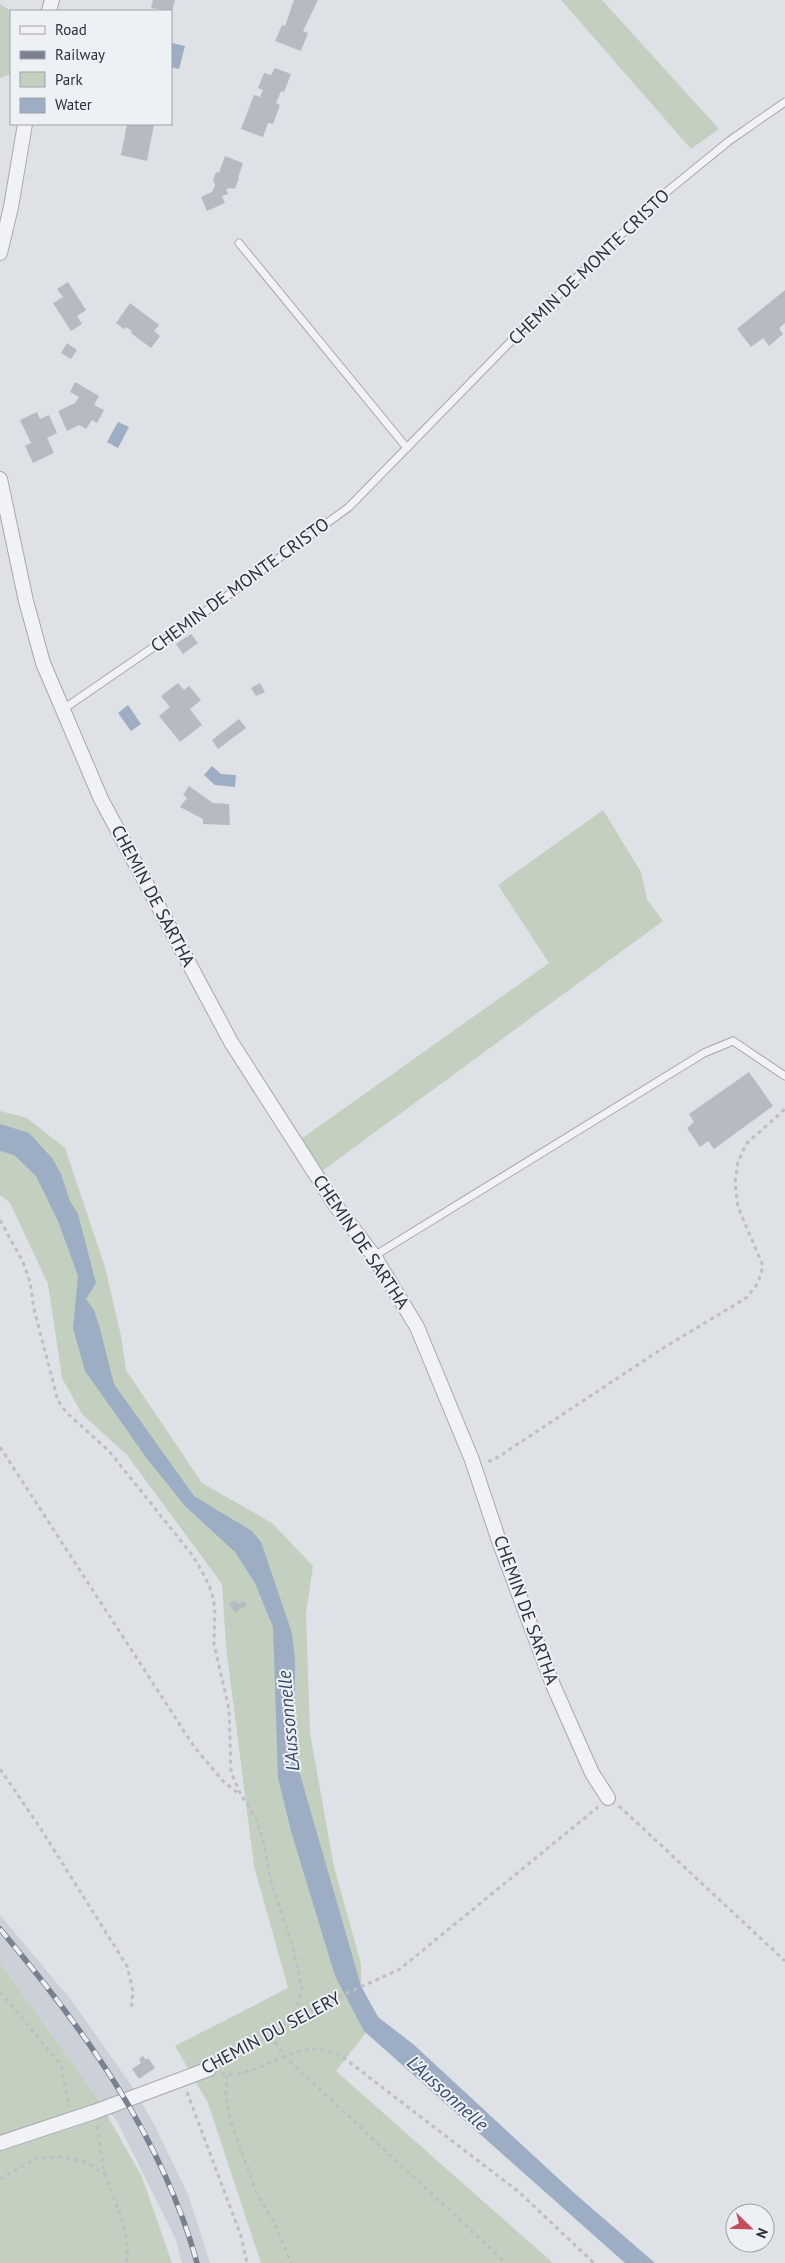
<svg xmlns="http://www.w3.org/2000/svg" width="785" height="2263" viewBox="0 0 785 2263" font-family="'PT Sans',sans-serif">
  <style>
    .built { fill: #ccd0d8 }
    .green { fill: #c3d0c0 }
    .water { fill: #9cadc4 }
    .building { fill: #b6bac3 }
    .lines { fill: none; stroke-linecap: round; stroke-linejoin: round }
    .service-casing { stroke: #a4a8b0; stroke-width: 9 }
    .minor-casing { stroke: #a4a8b0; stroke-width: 16 }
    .path { stroke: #bdbfc5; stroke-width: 3; stroke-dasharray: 4 4; stroke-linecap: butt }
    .service { stroke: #f1f2f5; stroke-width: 7 }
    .minor { stroke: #f1f2f5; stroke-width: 14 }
    .rail-casing { stroke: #79808f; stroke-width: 5.5 }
    .rail { stroke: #edf0f4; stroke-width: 4; stroke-dasharray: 11; stroke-linecap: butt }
    .labels { text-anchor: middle; stroke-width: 4; stroke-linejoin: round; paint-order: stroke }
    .street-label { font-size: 18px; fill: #292f3c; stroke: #edf0f4 }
    .water-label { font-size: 19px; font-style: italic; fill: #364c6c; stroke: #edf0f4 }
  </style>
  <rect width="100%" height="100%" fill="#dee1e6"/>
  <polygon class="built" points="0,1915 72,2001 133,2088 154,2124 189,2197 210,2263 182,2263 176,2240 117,2121 98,2099 0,1963"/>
  <g class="green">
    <polygon points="561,0 602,0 719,129 691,149"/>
    <polygon points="0,4 11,11 11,74 0,78"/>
    <polygon points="603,810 641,872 647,899 663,921 322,1171 301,1139 549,963 498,885"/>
    <polygon points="0,1111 27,1118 65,1148 105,1267 121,1336 126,1370 202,1483 272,1523 313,1566 306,1614 310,1733 334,1867 361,1964 361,1986 378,2017 336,2071 553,2263 261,2263 208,2103 175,2046 288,1988 254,1866 226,1646 222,1584 127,1455 82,1414 62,1378 48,1284 10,1203 0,1195"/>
    <polygon points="0,1963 98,2099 142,2177 172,2263 0,2263"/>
  </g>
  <g class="water">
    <polygon points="172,43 185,46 179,69 171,67"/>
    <polygon points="118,422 129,427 118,448 107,442"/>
    <polygon points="128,705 141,724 131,731 118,713"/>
    <polygon points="212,766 221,774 236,775 235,787 215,785 204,775"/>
    <polygon points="0,1124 29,1133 52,1158 61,1174 70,1201 78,1214 96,1283 86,1299 94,1310 100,1329 114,1384 194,1496 252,1531 261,1542 292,1633 295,1659 295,1757 361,1986 378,2017 413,2044 573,2192 655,2263 625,2263 364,2031 335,1976 291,1831 278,1778 273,1627 255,1583 235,1552 185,1506 148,1460 85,1371 73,1328 78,1276 58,1221 36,1176 14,1155 0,1151"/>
  </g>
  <g class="building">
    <polygon points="153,0 175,0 172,11 151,8"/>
    <polygon points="294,0 318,0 303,31 308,33 301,51 275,41 282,25 285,26"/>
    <polygon points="275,68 291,74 284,92 281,91 276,103 280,105 273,124 268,123 263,137 241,129 254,95 260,97 263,90 258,88 264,73 271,75"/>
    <polygon points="127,124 154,124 147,161 121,155"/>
    <polygon points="225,156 243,163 238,178 239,178 235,189 230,188 226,189 228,194 222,196 225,203 207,211 201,197 212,192 215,185 213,180 216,172 219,173"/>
    <polygon points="68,282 86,310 77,316 82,324 71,331 53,303 63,297 57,289"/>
    <polygon points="785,290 785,323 779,328 783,334 769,346 763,338 751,347 737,329"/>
    <polygon points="130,303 159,325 154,331 160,336 151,348 131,333 132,331 126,327 124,329 116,323"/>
    <polygon points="67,343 77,350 71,359 61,353"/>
    <polygon points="75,382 99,396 94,405 104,410 97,423 92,420 86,429 79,425 67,431 58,411 75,403 79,397 70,392"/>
    <polygon points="37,412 40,419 49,415 57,433 47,438 54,453 33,463 25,446 31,443 20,420"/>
    <polygon points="191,634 198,643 183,654 176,644"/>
    <polygon points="178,683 184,690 189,686 201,700 190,709 202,725 180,742 159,716 170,707 161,696"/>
    <polygon points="260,683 265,692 256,696 251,688"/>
    <polygon points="239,719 246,728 218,749 212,740"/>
    <polygon points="189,786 213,803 229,804 230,825 203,824 203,819 180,807 187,798 183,795"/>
    <polygon points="749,1072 773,1106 714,1149 708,1141 700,1147 687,1128 694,1122 689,1114"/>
    <polygon points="235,1600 238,1604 244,1601 247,1605 235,1613 229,1604"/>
    <polygon points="143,2056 146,2060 148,2058 155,2068 139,2079 132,2069 141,2063 139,2059"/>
  </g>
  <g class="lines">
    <g class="service-casing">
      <g id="service">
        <polyline points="239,243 407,448"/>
        <polyline points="62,710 209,609 349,507 520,332 659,198 729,141 785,102"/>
        <polyline points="374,1256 704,1053 733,1041 785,1076"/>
      </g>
    </g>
    <g class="minor-casing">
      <g id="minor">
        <polyline points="49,11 52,0"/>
        <polyline points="0,253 11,207 25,124"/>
        <polyline points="0,479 26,601 43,663 101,799 231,1042 336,1206 374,1256 417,1327 472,1460 499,1541 553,1685 592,1773 608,1798"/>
        <polyline points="0,2143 94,2112 209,2069"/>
      </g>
    </g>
    <g class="path">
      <polyline points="0,1220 23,1262 30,1282 34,1309 58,1401 67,1413 109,1451 193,1556 205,1577 212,1593 215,1608 214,1644 229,1709 231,1772 241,1795 256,1818 264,1843 271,1882 293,1947 302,1988 298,2004 290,2020"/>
      <polyline points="0,1447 195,1748 224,1782 239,1794"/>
      <polyline points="488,1461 492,1461 660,1350 746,1298 758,1283 763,1266 738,1207 735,1182 738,1162 746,1144 785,1109"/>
      <polyline points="0,1769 39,1826 127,1966 133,1991 131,2010"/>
      <polyline points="619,1806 785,1961"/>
      <polyline points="0,1992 61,2065 69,2106"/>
      <polyline points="271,2035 284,2056 506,2263"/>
      <polyline points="220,2062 271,2035 293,2018 400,1969 598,1807"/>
      <path d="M 221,2073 C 246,2081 283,2052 310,2049 C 321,2048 330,2052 340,2055 L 519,2192 L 594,2263"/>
      <polyline points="227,2075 226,2094 229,2116 257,2194 274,2222 291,2263"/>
      <polyline points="187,2092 241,2236 247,2263"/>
      <path d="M 97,2126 C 100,2142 101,2160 106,2176 C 116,2206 130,2230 127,2263"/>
      <polyline points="0,2179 37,2158 63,2157 86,2162 105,2174"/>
    </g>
    <use href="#service" class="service"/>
    <use href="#minor" class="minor"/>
    <g class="rail-casing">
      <path id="rail" d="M 0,1929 C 83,2028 162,2136 197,2263"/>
    </g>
    <use href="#rail" class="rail"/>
  </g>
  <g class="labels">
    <g class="street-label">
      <text transform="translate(589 267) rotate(-44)" y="6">CHEMIN DE MONTE CRISTO</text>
      <text transform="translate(240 585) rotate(-36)" y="6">CHEMIN DE MONTE CRISTO</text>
      <text transform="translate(153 896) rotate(62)" y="6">CHEMIN DE SARTHA</text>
      <text transform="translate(361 1242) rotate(56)" y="6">CHEMIN DE SARTHA</text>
      <text transform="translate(526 1610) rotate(70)" y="6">CHEMIN DE SARTHA</text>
      <text transform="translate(271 2033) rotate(-28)" y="6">CHEMIN DU SELERY</text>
    </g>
    <g class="water-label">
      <text transform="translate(288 1721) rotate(-95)" y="7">L'Aussonnelle</text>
      <text transform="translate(448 2093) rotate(42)" y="7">L'Aussonnelle</text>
    </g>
  </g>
  <rect x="10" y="10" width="162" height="115" fill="#edf0f4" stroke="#9fa3aa"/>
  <rect x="20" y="26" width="25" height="8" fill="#f1f2f5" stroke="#9fa3aa"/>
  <text x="55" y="35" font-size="15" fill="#292f3c">Road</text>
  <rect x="20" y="51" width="25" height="8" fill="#79808f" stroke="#9fa3aa"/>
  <text x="55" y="60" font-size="15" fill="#292f3c">Railway</text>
  <rect x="20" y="72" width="25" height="15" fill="#c3d0c0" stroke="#9fa3aa"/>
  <text x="55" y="85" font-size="15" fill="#292f3c">Park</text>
  <rect x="20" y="98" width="25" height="15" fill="#9cadc4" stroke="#9fa3aa"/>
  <text x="55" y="110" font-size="15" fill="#292f3c">Water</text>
  <g transform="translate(750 2228) rotate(113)"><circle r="24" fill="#edf0f4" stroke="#9fa3aa"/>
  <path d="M0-4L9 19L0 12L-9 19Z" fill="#c34c58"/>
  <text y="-8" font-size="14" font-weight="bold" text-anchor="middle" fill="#292f3c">N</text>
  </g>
</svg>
